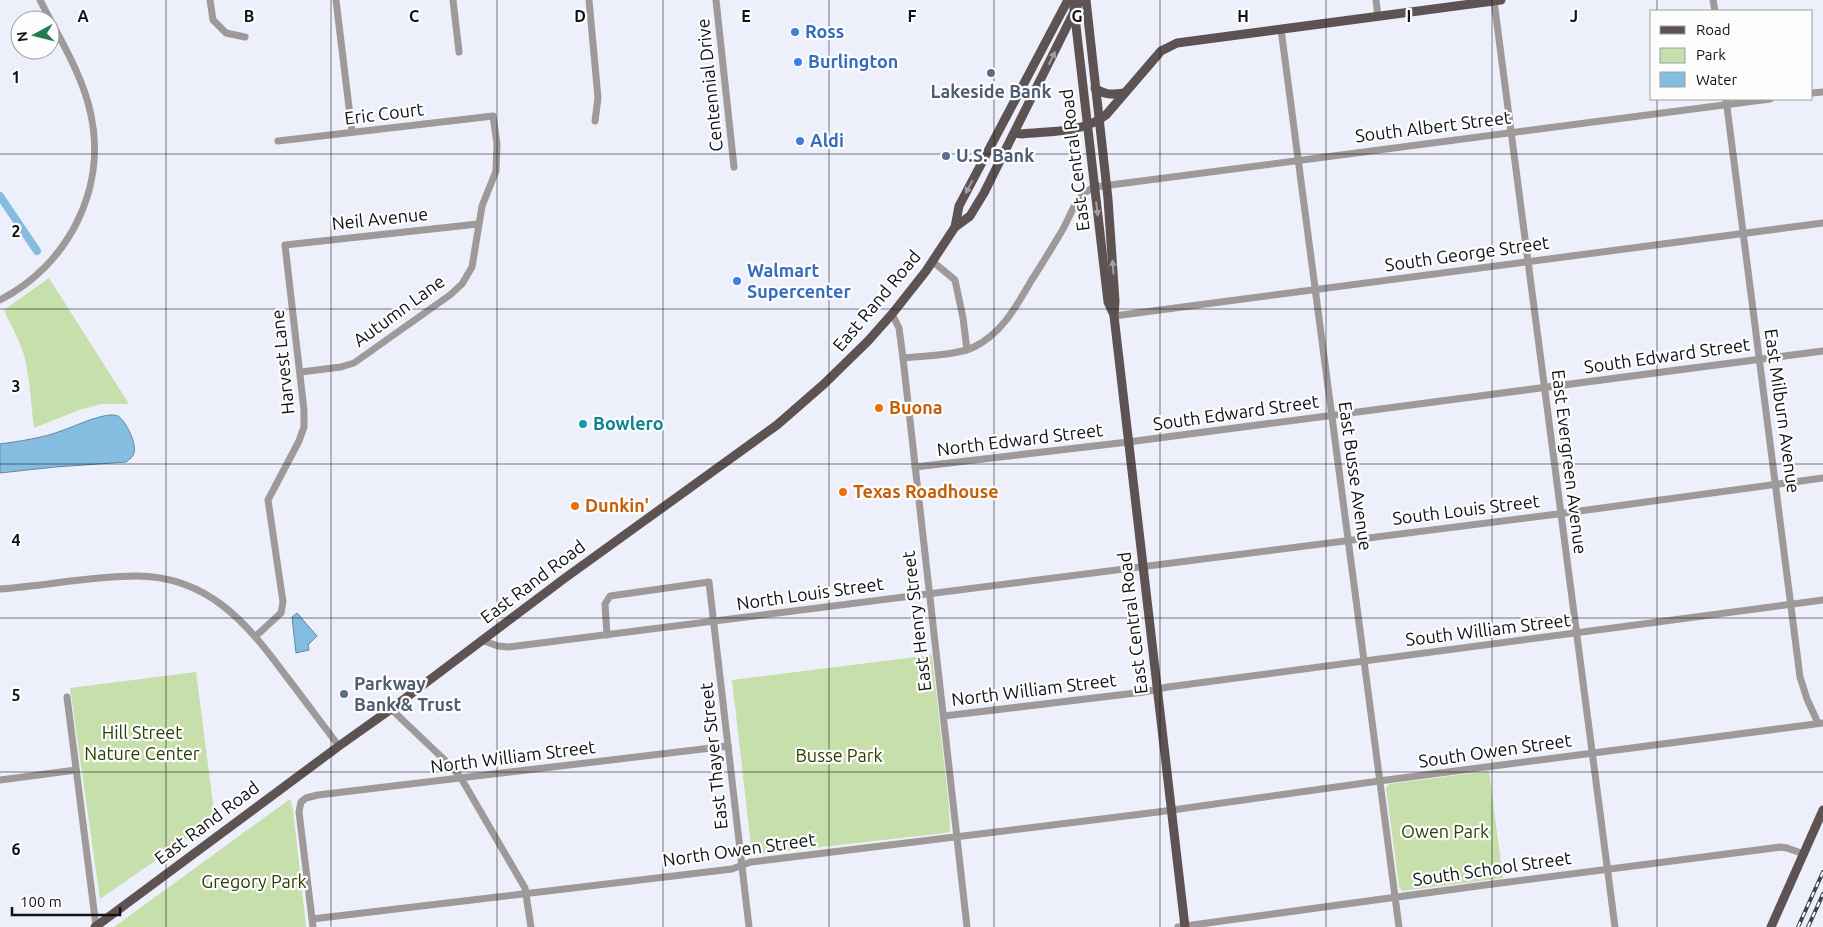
<svg xmlns="http://www.w3.org/2000/svg" width="1823" height="927" viewBox="0 0 1823 927" font-family="Ubuntu,sans-serif">
  <style>
    .green { fill: #c7dfaa }
    .water { fill: #84bde0; stroke: #6189a3 }
    .lines { fill: none; stroke-linecap: round; stroke-linejoin: round }
    .canal { stroke: #84bde0; stroke-width: 8 }
    .minor { stroke: #9f9999; stroke-width: 7 }
    .major { stroke: #5d5352; stroke-width: 9 }
    .rail-casing { stroke: #404247; stroke-width: 4 }
    .rail { stroke: #fdfdfd; stroke-width: 2; stroke-dasharray: 5.5; stroke-linecap: butt }
    .oneway { fill: #a5a09f }
    .grid { fill: none; stroke: #101115; stroke-width: 1; stroke-opacity: 0.55 }
    .shop-dot { fill: #3f7fe0; stroke: #fdfdfd; stroke-width: 2 }
    .service-dot { fill: #5c6f8a; stroke: #fdfdfd; stroke-width: 2 }
    .food-dot { fill: #e8710a; stroke: #fdfdfd; stroke-width: 2 }
    .culture-dot { fill: #0f9aa8; stroke: #fdfdfd; stroke-width: 2 }
    .labels { text-anchor: middle; stroke-width: 4.5; stroke-linejoin: round; paint-order: stroke }
    .shop-label { font-size: 18px; font-weight: bold; fill: #366cbe; stroke: #fdfdfd; text-anchor: start }
    .street-label { font-size: 18px; fill: #101115; stroke: #fdfdfd }
    .service-label { font-size: 18px; font-weight: bold; fill: #4e5e75; stroke: #fdfdfd; text-anchor: start }
    .food-label { font-size: 18px; font-weight: bold; fill: #c56008; stroke: #fdfdfd; text-anchor: start }
    .culture-label { font-size: 18px; font-weight: bold; fill: #0d838f; stroke: #fdfdfd; text-anchor: start }
    .park-label { font-size: 18px; fill: #2b4003; stroke: #fdfdfd }
    .grid-label { font-size: 16px; text-anchor: middle; font-weight: bold; fill: #101115; stroke: #fdfdfd; stroke-width: 4.5; stroke-linejoin: round; paint-order: stroke }
  </style>
  <rect width="100%" height="100%" fill="#edf0fb"/>
  <g class="green">
    <path d="M 49,278 L 129,404 L 101,404 L 79,410 L 34,428 C 31,405 30,381 25,359 C 21,341 11,327 4,310 Z"/>
    <polygon points="932,655 949,807 950,831 945,833 752,855 732,680"/>
    <polygon points="196,672 215,819 100,899 70,688"/>
    <polygon points="1489,771 1503,878 1402,891 1399,886 1386,788 1389,784"/>
    <polygon points="290,799 293,809 306,927 114,927"/>
  </g>
  <g class="water">
    <path d="M 110,415 C 113,415 115,415 118,416 C 126,421 137,444 134,453 C 133,457 130,459 126,462 L 55,467 L 0,473 L 0,444 C 21,441 42,438 61,431 C 78,425 93,417 110,415 Z"/>
    <polygon points="297,613 317,636 308,645 309,650 296,653 292,617"/>
  </g>
  <g class="lines">
    <polyline class="canal" points="0,196 37,251"/>
    <g class="minor">
      <polyline points="210,0 213,20 226,33 245,37"/>
      <polyline points="336,0 352,132"/>
      <polyline points="453,0 459,52"/>
      <polyline points="589,0 598,98 595,121"/>
      <polyline points="716,0 734,167"/>
      <polyline points="1376,0 1378,17"/>
      <polyline points="1713,0 1715,11"/>
      <polyline points="1494,1 1615,927"/>
      <polyline points="1281,29 1399,927"/>
      <polyline points="1812,93 1823,92"/>
      <polyline points="1726,99 1800,677 1807,699 1818,723"/>
      <polyline points="278,141 493,116 497,144 496,171 482,206 472,267 462,284 450,295 354,363 341,367 301,372"/>
      <polyline points="932,261 955,280 963,318 967,350"/>
      <path d="M 0,300 C 67,266 107,190 91,115 C 83,75 58,36 40,0"/>
      <polyline points="892,314 899,328 903,358 967,927"/>
      <polyline points="1114,316 1823,223"/>
      <path d="M 903,358 C 922,356 958,355 974,347 C 1002,333 1016,307 1031,281 C 1042,264 1053,246 1063,229 C 1072,213 1076,194 1095,187 L 1770,99"/>
      <polyline points="915,467 1128,442 1823,351"/>
      <path d="M 0,589 C 45,586 90,576 136,576 C 208,576 247,623 286,676 C 304,699 321,723 339,746"/>
      <polyline points="607,635 605,604 610,596 709,582 749,927"/>
      <polyline points="256,636 281,613 283,602 268,500 299,441 304,427 304,410 285,245 478,224"/>
      <polyline points="481,640 498,646 509,647 1550,515 1823,478"/>
      <polyline points="67,697 96,926"/>
      <polyline points="391,709 452,767 461,778 525,888 531,927"/>
      <polyline points="944,716 1144,692 1168,687 1823,600"/>
      <polyline points="0,780 76,770"/>
      <polyline points="312,919 732,869 751,862 1158,812 1379,781 1823,723"/>
      <polyline points="313,927 299,812 301,802 306,798 318,795 728,746"/>
      <polyline points="1178,927 1470,887 1781,847 1787,848 1804,854"/>
    </g>
    <g class="major">
      <polyline points="1073,0 1108,302 1113,313"/>
      <polyline points="1086,0 1108,199 1115,301 1114,316 1185,927"/>
      <path d="M 1095,88 C 1105,95 1112,95 1124,93"/>
      <path d="M 1015,133 L 1022,134 C 1050,131 1083,133 1106,115 L 1161,51 L 1177,43 L 1501,0"/>
      <polyline points="955,227 970,216 984,193 1080,0"/>
      <polyline points="95,927 339,746 391,709 565,578 777,425 824,384 868,341 892,314 926,271 955,227 959,206 1068,0"/>
      <polyline points="1771,927 1823,810"/>
    </g>
    <g class="rail-casing">
      <g id="rail">
        <polyline points="1798,927 1823,872"/>
        <polyline points="1808,927 1823,894"/>
      </g>
    </g>
    <use href="#rail" class="rail"/>
  </g>
  <defs><path id="oneway-solid" d="M-6-.8H1V-3.2L6.5 0L1 3.2V.8H-6Z" transform="scale(1.25)"/></defs>
  <g class="oneway">
    <use href="#oneway-solid" transform="translate(1052 58) rotate(-64)"/>
    <use href="#oneway-solid" transform="translate(969 187) rotate(118)"/>
    <use href="#oneway-solid" transform="translate(1097 209) rotate(83)"/>
    <use href="#oneway-solid" transform="translate(1113 267) rotate(-94)"/>
  </g>
  <path class="grid" d="M 166,0 L 166,927M 331,0 L 331,927M 497,0 L 497,927M 663,0 L 663,927M 829,0 L 829,927M 994,0 L 994,927M 1160,0 L 1160,927M 1326,0 L 1326,927M 1492,0 L 1492,927M 1657,0 L 1657,11M 1657,99 L 1657,927M 0,154 L 1823,154M 0,309 L 1823,309M 0,464 L 1823,464M 0,618 L 1823,618M 0,772 L 1823,772"/>
  <g class="shop-dot">
    <circle cx="795" cy="32" r="5"/>
    <circle cx="798" cy="62" r="5"/>
    <circle cx="800" cy="141" r="5"/>
    <circle cx="737" cy="281" r="5"/>
  </g>
  <g class="service-dot">
    <circle cx="991" cy="73" r="5"/>
    <circle cx="946" cy="156" r="5"/>
    <circle cx="344" cy="694" r="5"/>
  </g>
  <g class="food-dot">
    <circle cx="879" cy="408" r="5"/>
    <circle cx="843" cy="492" r="5"/>
    <circle cx="575" cy="506" r="5"/>
  </g>
  <circle class="culture-dot" cx="583" cy="424" r="5"/>
  <g class="labels">
    <g class="shop-label">
      <text x="805" y="38">Ross</text>
      <text x="808" y="68">Burlington</text>
      <text x="810" y="147">Aldi</text>
      <text x="747" y="277">Walmart<tspan x="747" dy="21">Supercenter</tspan></text>
    </g>
    <g class="street-label">
      <text transform="translate(710 85) rotate(-96)" y="6">Centennial Drive</text>
      <text transform="translate(384 114) rotate(-7)" y="6">Eric Court</text>
      <text transform="translate(1433 127) rotate(-7)" y="6">South Albert Street</text>
      <text transform="translate(1075 160) rotate(-97)" y="6">East Central Road</text>
      <text transform="translate(380 219) rotate(-6)" y="6">Neil Avenue</text>
      <text transform="translate(1467 254) rotate(-8)" y="6">South George Street</text>
      <text transform="translate(877 301) rotate(-50)" y="6">East Rand Road</text>
      <text transform="translate(399 311) rotate(-36)" y="6">Autumn Lane</text>
      <text transform="translate(1667 356) rotate(-8)" y="6">South Edward Street</text>
      <text transform="translate(283 362) rotate(-96)" y="6">Harvest Lane</text>
      <text transform="translate(1782 411) rotate(82)" y="6">East Milburn Avenue</text>
      <text transform="translate(1236 413) rotate(-8)" y="6">South Edward Street</text>
      <text transform="translate(1020 440) rotate(-7)" y="6">North Edward Street</text>
      <text transform="translate(1569 462) rotate(83)" y="6">East Evergreen Avenue</text>
      <text transform="translate(1355 476) rotate(82)" y="6">East Busse Avenue</text>
      <text transform="translate(1466 510) rotate(-7)" y="6">South Louis Street</text>
      <text transform="translate(533 582) rotate(-37)" y="6">East Rand Road</text>
      <text transform="translate(810 594) rotate(-8)" y="6">North Louis Street</text>
      <text transform="translate(917 621) rotate(-97)" y="6">East Henry Street</text>
      <text transform="translate(1133 623) rotate(-97)" y="6">East Central Road</text>
      <text transform="translate(1488 630) rotate(-7)" y="6">South William Street</text>
      <text transform="translate(1034 690) rotate(-7)" y="6">North William Street</text>
      <text transform="translate(1495 751) rotate(-8)" y="6">South Owen Street</text>
      <text transform="translate(714 756) rotate(-96)" y="6">East Thayer Street</text>
      <text transform="translate(513 757) rotate(-7)" y="6">North William Street</text>
      <text transform="translate(207 823) rotate(-37)" y="6">East Rand Road</text>
      <text transform="translate(739 850) rotate(-8)" y="6">North Owen Street</text>
      <text transform="translate(1492 869) rotate(-8)" y="6">South School Street</text>
    </g>
    <g class="service-label">
      <text x="991" y="98" text-anchor="middle">Lakeside Bank</text>
      <text x="956" y="162">U.S. Bank</text>
      <text x="354" y="690">Parkway<tspan x="354" dy="21">Bank &amp; Trust</tspan></text>
    </g>
    <g class="food-label">
      <text x="889" y="414">Buona</text>
      <text x="853" y="498">Texas Roadhouse</text>
      <text x="585" y="512">Dunkin'</text>
    </g>
    <g class="culture-label">
      <text x="593" y="430">Bowlero</text>
    </g>
    <g class="park-label">
      <text x="142" y="739">Hill Street<tspan x="142" dy="21">Nature Center</tspan></text>
      <text x="839" y="762">Busse Park</text>
      <text x="1445" y="838">Owen Park</text>
      <text x="254" y="888">Gregory Park</text>
    </g>
  </g>
  <g class="grid-label">
    <text x="83" y="22">A</text>
    <text x="249" y="22">B</text>
    <text x="414" y="22">C</text>
    <text x="580" y="22">D</text>
    <text x="746" y="22">E</text>
    <text x="912" y="22">F</text>
    <text x="1077" y="22">G</text>
    <text x="1243" y="22">H</text>
    <text x="1409" y="22">I</text>
    <text x="1574" y="22">J</text>
    <text x="16" y="83">1</text>
    <text x="16" y="237">2</text>
    <text x="16" y="392">3</text>
    <text x="16" y="546">4</text>
    <text x="16" y="701">5</text>
    <text x="16" y="855">6</text>
  </g>
  <rect x="1650" y="10" width="162" height="90" fill="#fdfdfd" stroke="#9e9fa0"/>
  <rect x="1660" y="26" width="25" height="8" fill="#5d5352" stroke="#9e9fa0"/>
  <text x="1696" y="35" font-size="15" fill="#101115">Road</text>
  <rect x="1660" y="48" width="25" height="15" fill="#c7dfaa" stroke="#9e9fa0"/>
  <text x="1696" y="60" font-size="15" fill="#101115">Park</text>
  <rect x="1660" y="72" width="25" height="15" fill="#84bde0" stroke="#9e9fa0"/>
  <text x="1696" y="85" font-size="15" fill="#101115">Water</text>
  <g transform="translate(35 35) rotate(263)"><circle r="24" fill="#fdfdfd" stroke="#9e9fa0"/>
  <path d="M0-4L9 19L0 12L-9 19Z" fill="#267b4e"/>
  <text y="-8" font-size="14" font-weight="bold" text-anchor="middle" fill="#101115">N</text>
  </g>
  <path d="M12 907v8h108v-8" fill="none" stroke="#101115" stroke-width="2.5"/>
  <text x="20" y="907" font-size="15" fill="#101115" stroke="#fdfdfd" stroke-width="4" paint-order="stroke">100 m</text>
</svg>
